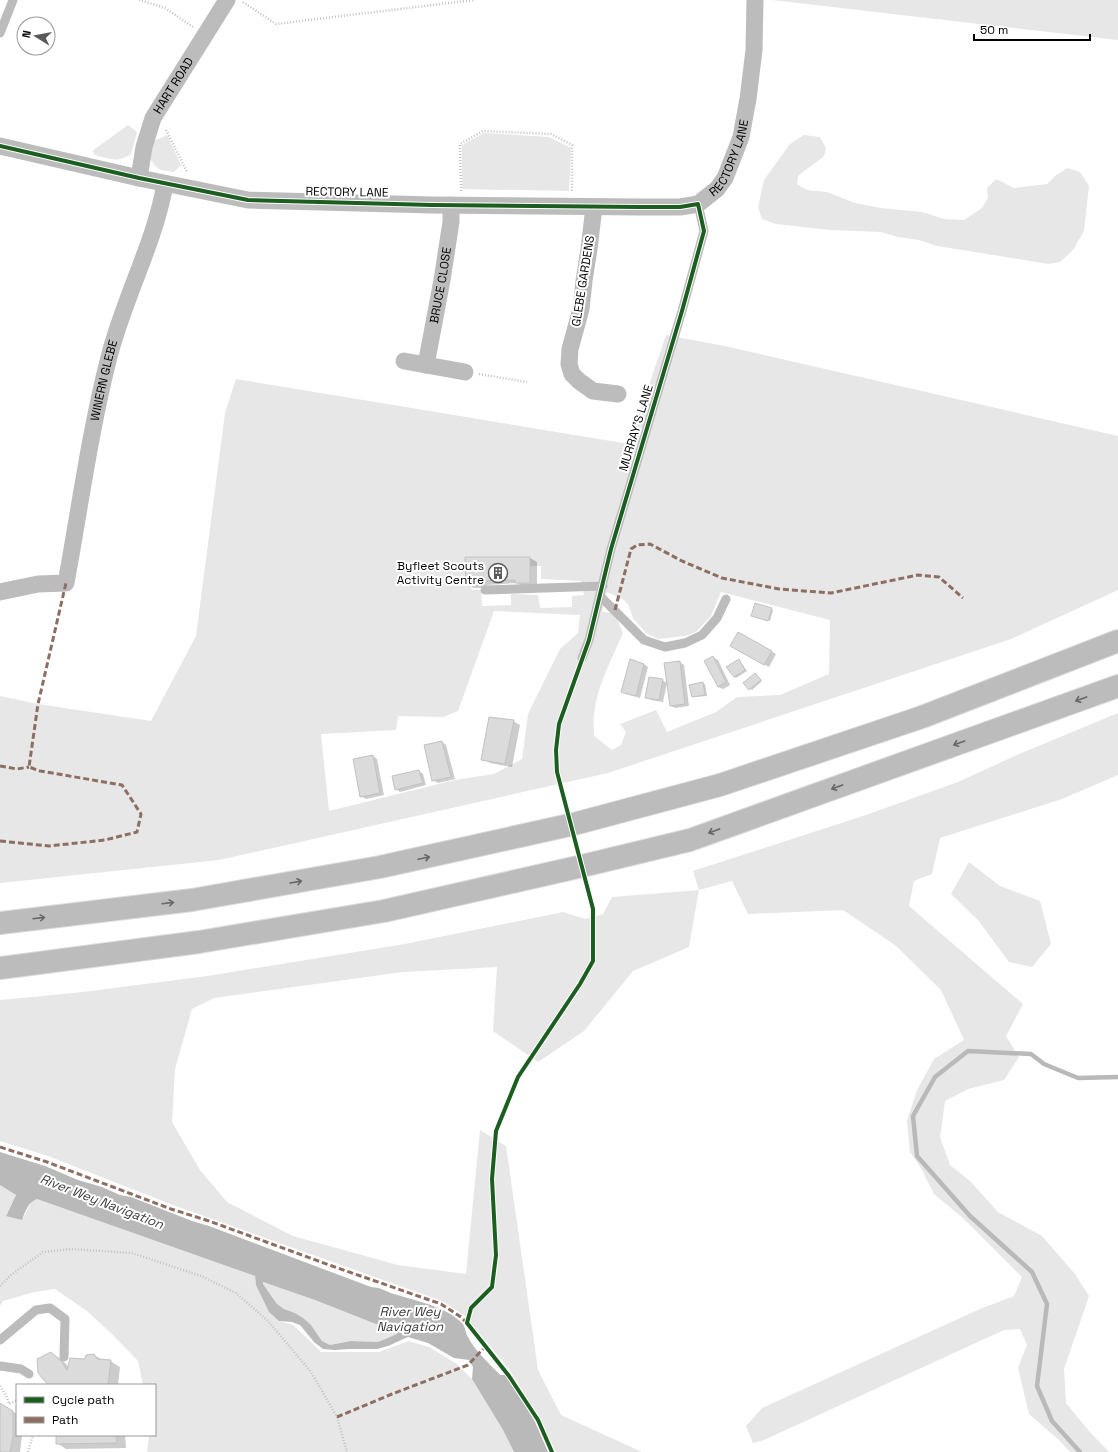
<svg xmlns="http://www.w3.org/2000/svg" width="1118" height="1452" font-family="'Space Grotesk',sans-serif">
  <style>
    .green { fill: #e7e7e7; fill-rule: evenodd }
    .water { fill: #b9b9b9; fill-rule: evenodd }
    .shadow { fill: #0003 }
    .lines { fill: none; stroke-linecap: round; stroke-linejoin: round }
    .stream { stroke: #b9b9b9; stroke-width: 4.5 }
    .building { fill: #dbdbdb; stroke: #c2c2c2 }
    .highway-casing { stroke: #dbdbdb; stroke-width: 24 }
    .path { stroke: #c2c2c2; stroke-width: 2.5; stroke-dasharray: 1 2; stroke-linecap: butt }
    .lane { stroke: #bcbcbc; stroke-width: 9 }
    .street { stroke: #bcbcbc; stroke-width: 17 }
    .highway { stroke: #bcbcbc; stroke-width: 22 }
    .quiet { stroke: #8d6e63; stroke-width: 3; stroke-dasharray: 6 3; stroke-linecap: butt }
    .cycleway-casing { stroke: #fff; stroke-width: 6 }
    .cycleway { stroke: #1b5e20; stroke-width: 4 }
    .oneway { stroke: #676767 }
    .labels { text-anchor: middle; stroke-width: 4; stroke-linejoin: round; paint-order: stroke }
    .street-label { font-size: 12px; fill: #000; stroke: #fff }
    .poi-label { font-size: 12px; fill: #000; stroke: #fff; text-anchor: end }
    .water-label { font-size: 13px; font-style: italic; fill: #3c3c3c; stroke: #fff }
  </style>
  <rect width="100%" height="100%" fill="#fff"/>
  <path class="green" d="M 772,0 L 1118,0 L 1118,40 L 1109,39 Z
    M 128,125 L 137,132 L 131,154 C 118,163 109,159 95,155 L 92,151 Z
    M 484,133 L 549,137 L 571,148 L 569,191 L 462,189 L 462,145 Z
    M 167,135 L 181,165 L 174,172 C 161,170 157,171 150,158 L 154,141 Z
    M 804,135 L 820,137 L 826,148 L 824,156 L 798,176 L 797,184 L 807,190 L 827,192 L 855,203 L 881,208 L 922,212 L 944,219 L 964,220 L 982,208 L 988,198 L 987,188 L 996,179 L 1014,188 L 1047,184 L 1056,175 L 1068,168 L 1080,172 L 1089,186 L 1084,231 L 1073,250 L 1060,262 L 1049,264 L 937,246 L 919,240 L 898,237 L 881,232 L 830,230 L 776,224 L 762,219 L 758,207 L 764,180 L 790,144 Z
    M 666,335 L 725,346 L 1118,436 L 1118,590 L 1011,639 L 608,773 L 219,860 L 0,883 L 0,696 L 38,704 L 151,721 L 196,636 L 225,413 L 236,379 L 629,444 ZM 530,566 L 541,566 L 541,579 L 581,581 L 584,595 L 572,596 L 572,607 L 540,608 L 538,595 L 511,594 L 511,605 L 482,606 L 481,590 L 472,590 L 470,585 L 480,585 L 480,581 L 514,580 L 515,583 L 530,583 ZM 607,592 L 624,600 L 629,606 L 633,618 L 646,633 L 658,639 L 685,636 L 696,632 L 711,616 L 721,592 L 830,620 L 829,674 L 780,695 L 737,697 L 716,712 L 667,732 L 656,710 L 620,724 L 626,732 L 621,745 L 612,750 L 594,736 C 594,729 593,721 594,714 C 597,685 612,659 623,633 L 617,619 L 613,613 L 602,612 ZM 494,611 L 580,615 L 578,633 L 560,649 L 528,714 L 522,759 L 494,774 L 455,780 L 329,811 L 321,734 L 396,730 L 398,716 L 443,717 L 458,711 Z
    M 1118,713 L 1118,775 L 1062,799 L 940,838 L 932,874 L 914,881 L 909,906 L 1023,1004 L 1006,1036 L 1019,1057 L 1004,1080 L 968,1089 L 945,1101 L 940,1137 L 950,1165 L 970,1181 L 998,1212 L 1042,1236 L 1075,1274 L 1089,1296 L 1064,1369 L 1066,1403 L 1089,1431 L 1109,1452 L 1070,1452 L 1060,1441 L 1029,1414 L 1018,1368 L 1027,1345 L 1020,1329 L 1004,1330 L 764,1440 L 753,1443 L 746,1426 L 762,1408 L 980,1309 L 1014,1296 L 1022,1277 L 964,1219 L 934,1194 L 921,1168 L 910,1152 L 907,1121 L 917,1090 L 934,1059 L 964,1040 L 941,990 L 895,945 L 843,910 L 748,914 L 732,881 L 699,890 L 689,947 L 633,971 L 584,1031 L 538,1062 L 493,1031 L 497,967 L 403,972 L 214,998 L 192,1009 L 175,1069 L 172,1122 L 200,1170 L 227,1202 L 293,1236 L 398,1265 L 466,1274 L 480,1130 L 506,1146 L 538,1370 L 561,1415 L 642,1452 L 556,1452 L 539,1417 L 509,1369 L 464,1315 L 442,1301 L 173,1205 L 48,1156 L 0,1141 L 0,1000 L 83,992 L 207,976 L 405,944 L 563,912 L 585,919 L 603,914 L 612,897 L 699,890 L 693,871 L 866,815 L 958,782 L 1019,754 Z
    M 969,862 L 1000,886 L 1040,901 L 1051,944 L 1032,967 L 1009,962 L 978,920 L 951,894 Z
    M 0,1185 L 16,1195 L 6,1215 L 22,1220 L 32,1201 L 37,1199 L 255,1276 L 256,1285 L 279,1321 L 293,1325 L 304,1335 L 321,1352 L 379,1352 L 409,1341 L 429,1347 L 457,1364 L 472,1379 L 503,1430 L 514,1452 L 147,1452 L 149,1435 L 155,1435 L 155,1385 L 143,1385 L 138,1361 L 113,1335 L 87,1311 L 55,1289 L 34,1292 L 3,1301 L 0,1306 Z
    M 263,1282 L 315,1300 L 396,1332 L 397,1334 L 378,1342 L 351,1341 L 330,1345 L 322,1341 L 311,1325 L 295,1313 L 284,1309 L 277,1304 L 263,1284 Z"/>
  <path class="water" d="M 0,1152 L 45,1166 L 78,1180 L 102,1187 L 120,1195 L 131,1197 L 192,1221 L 209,1226 L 371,1287 C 383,1288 384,1291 394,1294 C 416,1301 445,1306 462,1323 C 466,1328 465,1332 468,1337 C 475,1351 489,1363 500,1375 L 505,1375 L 509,1378 L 535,1422 L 548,1452 L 514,1452 L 503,1430 L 472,1379 L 473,1367 L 469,1360 L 454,1358 L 428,1343 L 408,1337 L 388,1346 L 377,1349 L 348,1349 L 335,1350 L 323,1349 L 314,1342 L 300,1325 L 292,1322 L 279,1321 L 269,1312 L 256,1285 L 255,1276 L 37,1199 C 28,1202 25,1212 22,1220 L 6,1216 L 16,1195 L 0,1185 ZM 263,1282 L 315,1300 L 396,1332 L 397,1334 L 378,1342 L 351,1341 L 330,1345 L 322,1341 L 311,1325 L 303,1318 L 295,1313 L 284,1309 L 277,1304 L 263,1284 Z"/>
  <path class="shadow" d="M 530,558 L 537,562 L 537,587 L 523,587 L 517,583 L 487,585 L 487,588 L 474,588 L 467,584 Z
    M 771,609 L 773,610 L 770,621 L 752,616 Z
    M 739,633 L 776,654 L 769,667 L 731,646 Z
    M 713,657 L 718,660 L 730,685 L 723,689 L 718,687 Z
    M 739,660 L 747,671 L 736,678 L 734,677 Z
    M 680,662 L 684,665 L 689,706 L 675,708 L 671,706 Z
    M 644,664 L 648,667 L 640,698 L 626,694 L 622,692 Z
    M 756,674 L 762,681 L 752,690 L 745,683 Z
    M 662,680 L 667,683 L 663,702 L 651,700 L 646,697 Z
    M 703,683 L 705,684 L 707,696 L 695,697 L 693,696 Z
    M 513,721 L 520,725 L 512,767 L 490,763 L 483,759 Z
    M 442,742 L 446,745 L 455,779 L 438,783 L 433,780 Z
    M 373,756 L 377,759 L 384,795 L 366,799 L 361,796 Z
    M 419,771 L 423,774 L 426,785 L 400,792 L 396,789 Z
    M 51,1353 L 61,1359 L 69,1367 L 94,1355 L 103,1360 L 110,1361 L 120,1367 L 118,1385 L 50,1385 Z
    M 0,1404 L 17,1414 L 17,1435 L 22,1435 L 20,1452 L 0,1452 Z
    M 57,1435 L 125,1435 L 126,1448 L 66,1449 L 57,1443 Z"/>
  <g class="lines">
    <path class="stream" d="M 1080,1452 L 1052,1421 L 1037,1386 L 1047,1304 L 1032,1272 L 970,1216 L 917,1156 L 913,1116 L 935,1077 L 968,1051 L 1031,1054 L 1044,1064 L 1078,1078 L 1118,1077"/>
  </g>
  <path class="building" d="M 465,557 L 530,557 L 530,583 L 515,583 L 515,580 L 480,581 L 480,585 L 466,585 Z
    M 755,603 L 772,608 L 768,621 L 751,616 Z
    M 738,632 L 772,651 L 764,665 L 730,646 Z
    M 713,656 L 726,682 L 718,687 L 704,661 Z
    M 630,659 L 644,664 L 636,696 L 621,692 Z
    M 739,659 L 745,670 L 734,677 L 726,667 Z
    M 680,661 L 685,704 L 670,706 L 664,663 Z
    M 755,673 L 761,680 L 749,690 L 743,683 Z
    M 649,677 L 663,679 L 659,700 L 645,698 Z
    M 703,682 L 705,695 L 692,697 L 689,685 Z
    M 489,717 L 514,720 L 505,764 L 481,760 Z
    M 442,741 L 451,777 L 432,781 L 424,745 Z
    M 373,755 L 380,793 L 360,797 L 353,759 Z
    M 419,770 L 423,783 L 395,790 L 392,776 Z
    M 51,1352 L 62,1362 L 67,1370 L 70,1358 L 85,1359 L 86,1355 L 94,1354 L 97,1359 L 111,1360 L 108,1385 L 48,1385 L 38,1373 L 37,1359 Z
    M 0,1403 L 13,1411 L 13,1436 L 10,1452 L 0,1452 Z
    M 56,1435 L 116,1435 L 117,1443 L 56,1444 Z"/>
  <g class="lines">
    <defs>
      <path id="highway" d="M 0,923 L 192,900 L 380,867 L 574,824 L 720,785 L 922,717 L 1118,641
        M 0,968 L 199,942 L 384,911 L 578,867 L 690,840 L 1118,686"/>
    </defs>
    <use href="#highway" class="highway-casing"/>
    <path class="path" d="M 139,0 L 165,8 L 193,27
      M 243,2 L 276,24 L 474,0
      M 166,130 L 187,172
      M 461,191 L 460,144 L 483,131 L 551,134 L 572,145 L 572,191
      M 479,374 L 527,382
      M 0,1286 L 11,1275 L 43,1252 L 72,1249 L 132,1253 L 201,1276 L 236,1293 L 268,1321 L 311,1372 L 337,1417 L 347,1452
      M 0,1386 L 6,1395 L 9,1404 L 17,1400
      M 28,1452 L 33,1435"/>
    <path class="lane" d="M 0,33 L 13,0
      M 485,590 L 603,586
      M 600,596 L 644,640 L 665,647 L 685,643 L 702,635 L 717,618 L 726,599
      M 582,658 L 589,640 L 611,549 L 682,311 L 704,231 L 698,204
      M 0,1340 L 36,1310 L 50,1308 L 65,1319 L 64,1357
      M 0,1366 L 21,1369 L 29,1374"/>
    <g class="street">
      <path id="s1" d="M 0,146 L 139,178 L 248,200 L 432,205 L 639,207 L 680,207 L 698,204 L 717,189 L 725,178 L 741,137 L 748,99 L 754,50 L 755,0"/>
      <path id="s2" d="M 139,178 L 144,147 L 153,118 L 227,0"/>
      <path d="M 594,207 L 589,249 L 584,281 L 581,309 L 570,349 L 569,364 L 572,374 L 579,381 L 593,391 L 618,394"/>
      <path d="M 404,361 L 465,372"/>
      <path id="s3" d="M 426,365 L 442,280 L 451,222 L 451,205"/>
      <path id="s4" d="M 0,592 L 38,584 L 66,583 C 80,507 90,431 109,357 C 124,298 155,242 165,184"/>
    </g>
    <use href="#highway" class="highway"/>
    <path class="quiet" d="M 615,610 L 631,549 L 637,545 L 650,544 L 682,561 L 722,578 L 779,589 L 831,593 L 918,575 L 939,577 L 963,598
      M 0,766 L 17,769 L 29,767
      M 0,841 L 49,846 L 105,840 L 137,832 L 141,814 L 122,785 L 40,771 L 29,767 L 38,704 L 66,583
      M 0,1147 L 47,1162 L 171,1209 L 209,1221 L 332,1266 L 441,1304 L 461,1317 L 468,1324
      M 337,1417 L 392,1394 L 468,1365 L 483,1349"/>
    <defs>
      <path id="cycleway" d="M 0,146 L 139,178 L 248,200 L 432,205 L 639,207 L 680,207 L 698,204 L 704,231 L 682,311 L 611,549 L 589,640 L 559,724 L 556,750 L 557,772 L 593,909 L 593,961 L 580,984 L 518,1077 L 496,1131 L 492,1179 L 496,1255 L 492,1287 L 471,1308 L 467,1323 L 509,1376 L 538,1420 L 552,1452"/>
    </defs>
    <use href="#cycleway" class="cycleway-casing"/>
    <use href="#cycleway" class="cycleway"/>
  </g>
  <defs><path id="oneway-shaft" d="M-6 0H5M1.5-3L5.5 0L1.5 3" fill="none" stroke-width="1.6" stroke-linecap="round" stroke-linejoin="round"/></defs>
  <g class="oneway">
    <use href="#oneway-shaft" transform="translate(1081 699) rotate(160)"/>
    <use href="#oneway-shaft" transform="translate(959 743) rotate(160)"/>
    <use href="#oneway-shaft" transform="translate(837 787) rotate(160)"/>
    <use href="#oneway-shaft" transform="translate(714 831) rotate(160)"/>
    <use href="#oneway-shaft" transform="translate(424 858) rotate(-12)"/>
    <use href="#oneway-shaft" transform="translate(296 882) rotate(-10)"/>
    <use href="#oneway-shaft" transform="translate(168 903) rotate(-7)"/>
    <use href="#oneway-shaft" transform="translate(39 918) rotate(-7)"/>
  </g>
  <defs>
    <symbol id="building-ring" viewBox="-11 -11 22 22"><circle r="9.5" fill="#fff" stroke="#595959" stroke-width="1.5"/><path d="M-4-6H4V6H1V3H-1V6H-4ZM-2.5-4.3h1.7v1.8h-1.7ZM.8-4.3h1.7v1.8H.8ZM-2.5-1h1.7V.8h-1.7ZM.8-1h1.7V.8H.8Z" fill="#595959"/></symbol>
  </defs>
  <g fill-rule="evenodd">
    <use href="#building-ring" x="487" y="562" width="22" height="22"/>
  </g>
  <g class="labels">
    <g class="street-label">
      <text dy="4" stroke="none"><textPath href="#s2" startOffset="100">HART ROAD</textPath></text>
      <text dy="4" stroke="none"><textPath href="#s1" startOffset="762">RECTORY LANE</textPath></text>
      <text transform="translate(347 192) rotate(1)" y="4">RECTORY LANE</text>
      <text transform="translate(583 281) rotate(-81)" y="4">GLEBE GARDENS</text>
      <text dy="4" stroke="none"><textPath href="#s3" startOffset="81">BRUCE CLOSE</textPath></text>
      <text dy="4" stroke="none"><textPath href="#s4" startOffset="273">WINERN GLEBE</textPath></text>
      <text transform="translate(636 428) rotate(-73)" y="4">MURRAY'S LANE</text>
    </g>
    <g class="poi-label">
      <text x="484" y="570">Byfleet Scouts<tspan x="484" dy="14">Activity Centre</tspan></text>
    </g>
    <g class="water-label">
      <text transform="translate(102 1201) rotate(21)" y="5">River Wey Navigation</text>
      <text x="410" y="1316">River Wey<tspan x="410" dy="15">Navigation</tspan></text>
    </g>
  </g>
  <rect x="16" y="1384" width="140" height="52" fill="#ffffff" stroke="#999999"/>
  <rect x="24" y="1397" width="20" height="6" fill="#1b5e20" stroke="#999999"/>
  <text x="52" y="1404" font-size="12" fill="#000000">Cycle path</text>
  <rect x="24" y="1417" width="20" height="6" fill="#8d6e63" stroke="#999999"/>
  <text x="52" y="1424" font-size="12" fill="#000000">Path</text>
  <g transform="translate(36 36) rotate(281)"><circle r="19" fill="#ffffff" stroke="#999999"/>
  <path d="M0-3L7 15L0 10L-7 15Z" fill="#595959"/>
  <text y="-6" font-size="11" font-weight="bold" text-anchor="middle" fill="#000000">N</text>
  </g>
  <path d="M974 34v6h116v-6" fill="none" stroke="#000000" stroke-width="2"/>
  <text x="980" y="34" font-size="12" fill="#000000" stroke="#ffffff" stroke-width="3" paint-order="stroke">50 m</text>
</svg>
